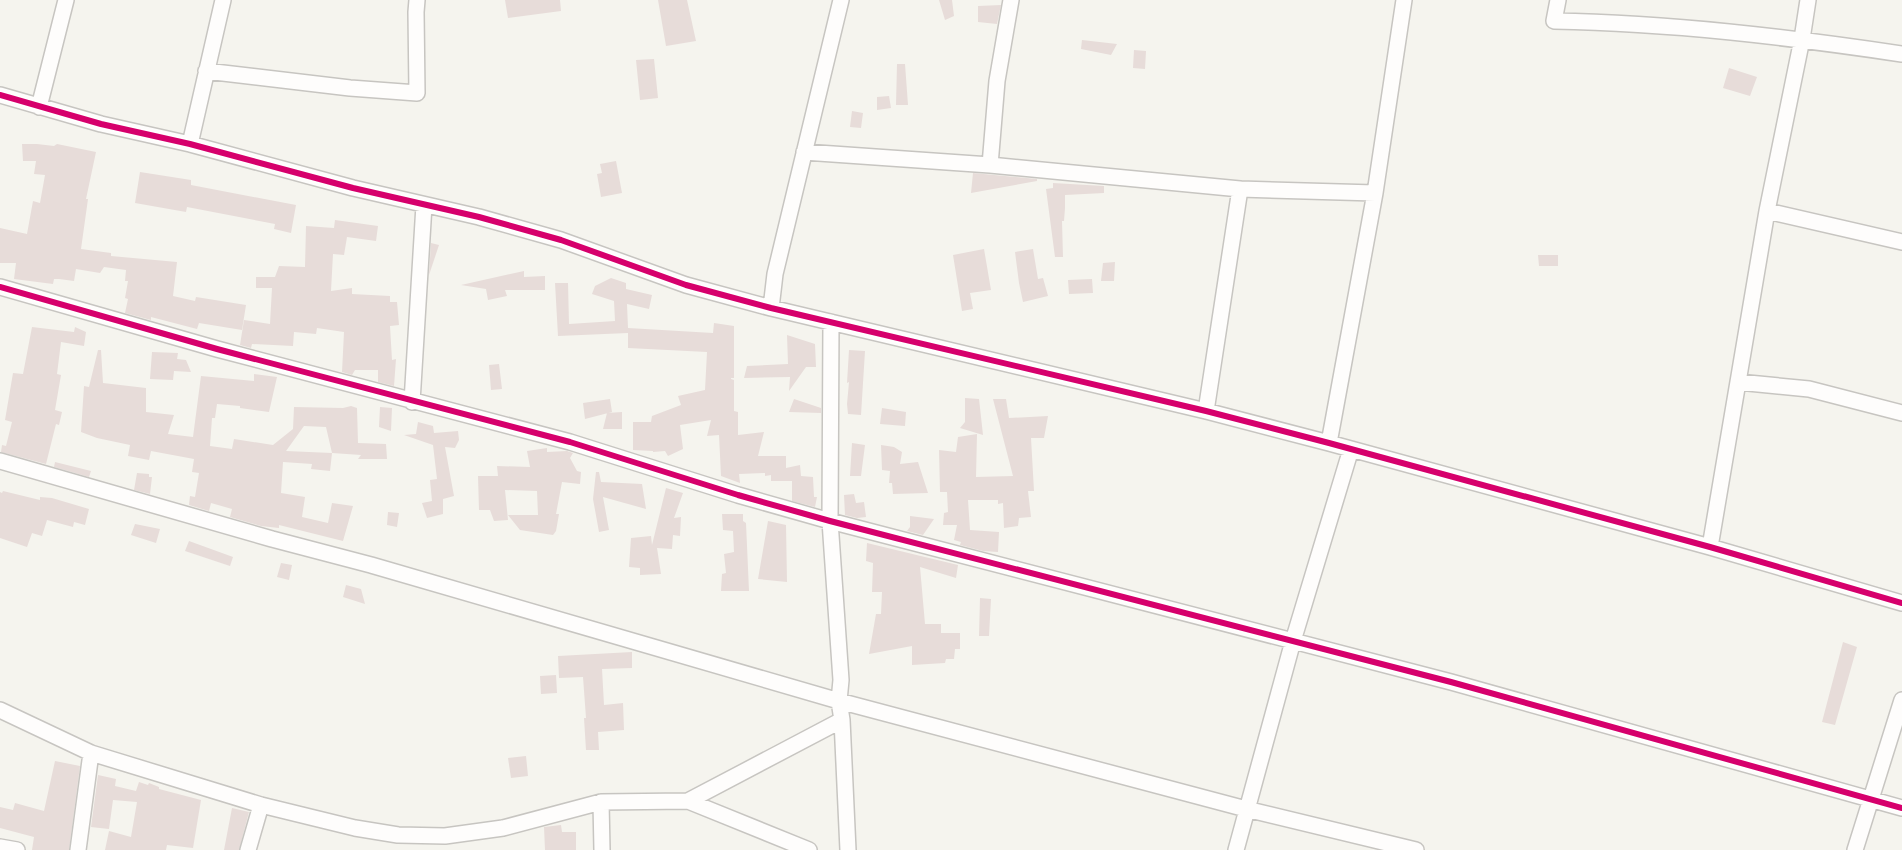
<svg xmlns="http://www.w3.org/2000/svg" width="1902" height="850" font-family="'PT Sans Narrow',sans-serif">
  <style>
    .building { fill: #e7dcd9 }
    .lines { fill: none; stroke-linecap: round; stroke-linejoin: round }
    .minor-casing { stroke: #c7c5c1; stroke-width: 18 }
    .minor { stroke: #fefdfc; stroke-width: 15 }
    .cycleway-casing { stroke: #fff; stroke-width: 9 }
    .cycleway { stroke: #d6006c; stroke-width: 6 }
  </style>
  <rect width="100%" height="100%" fill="#f5f4ee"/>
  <path class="building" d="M 505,0 L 560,0 L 561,11 L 508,18 Z
    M 658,0 L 687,0 L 696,41 L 666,46 Z
    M 939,0 L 952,0 L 954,16 L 945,20 Z
    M 1001,5 L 997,24 L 978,22 L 978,6 Z
    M 1082,40 L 1117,44 L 1111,55 L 1081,49 Z
    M 1134,50 L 1146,51 L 1145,69 L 1133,68 Z
    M 654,59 L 658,98 L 640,100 L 636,60 Z
    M 897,64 L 905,64 L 908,105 L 896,105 Z
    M 1729,68 L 1757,77 L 1750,96 L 1723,88 Z
    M 889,96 L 891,108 L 877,110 L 877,97 Z
    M 852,111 L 863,113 L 861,128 L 850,127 Z
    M 22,144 L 37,144 L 54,146 L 57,144 L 96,152 L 86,199 L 88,199 L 81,249 L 111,253 L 111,256 L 177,262 L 173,296 L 195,301 L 196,297 L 246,305 L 242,330 L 199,323 L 197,329 L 151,317 L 151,320 L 125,313 L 128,299 L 125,298 L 128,281 L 125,281 L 126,270 L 104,267 L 100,273 L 76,269 L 74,281 L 59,279 L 54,279 L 53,284 L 14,279 L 16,263 L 0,263 L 0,228 L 27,234 L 33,201 L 40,203 L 45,175 L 34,174 L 36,161 L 23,161 Z
    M 616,161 L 622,193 L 601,197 L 597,174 L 602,173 L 600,164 Z
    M 140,172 L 191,180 L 191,185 L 296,205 L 291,233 L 274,229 L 275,224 L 187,207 L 186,212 L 135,203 Z
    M 973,173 L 1037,179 L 1037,181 L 971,193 Z
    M 1053,183 L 1104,186 L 1104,193 L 1065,195 L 1065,208 L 1064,221 L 1062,221 L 1063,257 L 1055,257 L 1046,189 L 1053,188 Z
    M 335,220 L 378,226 L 376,241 L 347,237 L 344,255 L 333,254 L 331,291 L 352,288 L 352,294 L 390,296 L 390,302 L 397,302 L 399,325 L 390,326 L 392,360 L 396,359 L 394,386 L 378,382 L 378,370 L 355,370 L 352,375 L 342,372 L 344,332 L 317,328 L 316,334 L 294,332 L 293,346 L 252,344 L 251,348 L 240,345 L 244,320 L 270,324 L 272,288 L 256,288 L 256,277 L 275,277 L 279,266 L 305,267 L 306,226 L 334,228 Z
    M 431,243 L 439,245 L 429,275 Z
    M 984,249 L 991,290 L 970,293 L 973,309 L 962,311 L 953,255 Z
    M 1033,249 L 1038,279 L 1043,278 L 1048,296 L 1023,302 L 1019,283 L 1015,252 Z
    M 1538,255 L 1558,255 L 1558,266 L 1539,266 Z
    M 1115,262 L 1114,281 L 1101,281 L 1103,263 Z
    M 524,271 L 524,277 L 545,276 L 545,290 L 505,290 L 507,296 L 488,300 L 486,289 L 461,285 Z
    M 611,278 L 626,283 L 626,289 L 652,295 L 649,309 L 627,304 L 628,328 L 713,333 L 714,323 L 734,326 L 734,378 L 731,378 L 731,379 L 734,380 L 734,411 L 738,412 L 738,435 L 764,432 L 758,456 L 786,456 L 786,468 L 800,465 L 801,476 L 813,477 L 814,497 L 817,497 L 815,507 L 792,501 L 792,481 L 771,481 L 771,475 L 765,476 L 765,473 L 739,474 L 740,483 L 721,476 L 719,435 L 707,436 L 711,420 L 680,425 L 683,449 L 668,456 L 665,451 L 653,452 L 653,451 L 633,450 L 633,422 L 651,422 L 652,416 L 681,405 L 678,396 L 705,390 L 707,352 L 628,348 L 628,333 L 558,336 L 555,283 L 568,283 L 569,324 L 615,321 L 614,301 L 592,294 L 595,286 Z
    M 1092,279 L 1093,293 L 1069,294 L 1068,280 Z
    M 32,327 L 74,332 L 75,327 L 86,332 L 84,346 L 61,342 L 57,374 L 61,375 L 55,410 L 62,412 L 59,425 L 56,424 L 46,464 L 1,452 L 2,445 L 6,446 L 12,422 L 5,420 L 13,373 L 23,374 Z
    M 787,335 L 815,344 L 816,367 L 806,367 L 789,391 L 790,377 L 744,378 L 747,366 L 788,364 Z
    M 98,350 L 101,350 L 103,383 L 146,388 L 146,412 L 174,415 L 168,434 L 193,437 L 201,376 L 254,381 L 254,374 L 277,377 L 269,412 L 240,408 L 240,406 L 217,404 L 215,418 L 212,418 L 210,446 L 232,449 L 234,439 L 273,445 L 293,429 L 294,407 L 343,408 L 351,406 L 357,408 L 358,443 L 386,444 L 387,459 L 358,459 L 361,455 L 332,453 L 326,427 L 304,426 L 286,451 L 332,453 L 330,471 L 311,469 L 312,464 L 283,462 L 281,493 L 305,497 L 302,517 L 328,523 L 332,503 L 353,506 L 343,541 L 279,525 L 279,528 L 261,526 L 230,517 L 232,509 L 211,503 L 209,511 L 189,505 L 190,496 L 195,497 L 199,473 L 192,472 L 194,459 L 151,451 L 149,460 L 128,456 L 130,445 L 97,438 L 81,432 L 84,386 L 89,387 Z
    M 849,350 L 865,351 L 861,415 L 848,414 L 847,404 L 849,382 L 847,383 Z
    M 152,352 L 178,353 L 177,359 L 186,360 L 191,372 L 174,371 L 173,380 L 150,379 Z
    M 499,364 L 502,389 L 491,390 L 489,365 Z
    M 965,398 L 979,399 L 983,435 L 960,428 L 965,422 Z
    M 610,399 L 612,412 L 585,419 L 583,403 Z
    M 794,399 L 821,408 L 821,413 L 789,412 Z
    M 993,399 L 1006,399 L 1009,418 L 1048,416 L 1044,438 L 1031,438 L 1034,491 L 1028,491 L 1031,517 L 1019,518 L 1018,526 L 1004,528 L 1003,503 L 998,504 L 998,500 L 968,500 L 970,530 L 999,532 L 998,552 L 983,551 L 960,545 L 961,542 L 954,540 L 957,525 L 943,525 L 944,513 L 948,512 L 947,492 L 940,492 L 939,450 L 956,452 L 958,437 L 977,434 L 976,477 L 1013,476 Z
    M 380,407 L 392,408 L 391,431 L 379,427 Z
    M 882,408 L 906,412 L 905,426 L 880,424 Z
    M 622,412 L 622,429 L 603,429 L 607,413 Z
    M 418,422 L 433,426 L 434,433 L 458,431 L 459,440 L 455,448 L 445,447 L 454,496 L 443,499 L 443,514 L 427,518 L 422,503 L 432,501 L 430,480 L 437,479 L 433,445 L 404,435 L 416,434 Z
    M 852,443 L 865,445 L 861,476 L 850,476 Z
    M 881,445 L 894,447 L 902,452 L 900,464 L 918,462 L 928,493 L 893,494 L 892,483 L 889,483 L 890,471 L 882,470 Z
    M 547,448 L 547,452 L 567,451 L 573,453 L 570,458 L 577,471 L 581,472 L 580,484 L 562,482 L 556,514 L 559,514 L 556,531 L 553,535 L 520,530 L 508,515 L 538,515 L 537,491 L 505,490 L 508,520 L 494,521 L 490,510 L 479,510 L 478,476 L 498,476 L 497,466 L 530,467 L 527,451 Z
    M 55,462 L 91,471 L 89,477 L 54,467 Z
    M 596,472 L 599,472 L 601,482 L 642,484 L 646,509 L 603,497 L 609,530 L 599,532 L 593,499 Z
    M 137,473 L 149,474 L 149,477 L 152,477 L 150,494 L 134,490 Z
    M 666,488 L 683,493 L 674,518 L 681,517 L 680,536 L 673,535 L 672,549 L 657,548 L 661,574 L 640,575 L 640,568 L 629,567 L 631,538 L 651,536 L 652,545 Z
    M 3,491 L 40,500 L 40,497 L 52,498 L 89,509 L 85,525 L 74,522 L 73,527 L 47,520 L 42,536 L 32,533 L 27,547 L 0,538 L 0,492 L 2,493 Z
    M 854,494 L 856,503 L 864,502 L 866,517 L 857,518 L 845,515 L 844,495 Z
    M 388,512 L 399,513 L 397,527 L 387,525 Z
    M 722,514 L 743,514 L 743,521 L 746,523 L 749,591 L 721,591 L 722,574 L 726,573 L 724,554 L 734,552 L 733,531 L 723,530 Z
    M 910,516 L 934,519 L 923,535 L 907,531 L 910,527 Z
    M 768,521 L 786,525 L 787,582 L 758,579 Z
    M 135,524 L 160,529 L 156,543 L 131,535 Z
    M 189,541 L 233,557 L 230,566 L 185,551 Z
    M 867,543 L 958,565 L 956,578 L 920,567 L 925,624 L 941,624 L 941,633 L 960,633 L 960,649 L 955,649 L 954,659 L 946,659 L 945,663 L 912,665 L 912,646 L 869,654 L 876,614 L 881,614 L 882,592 L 872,592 L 873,563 L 866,561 Z
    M 281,563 L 292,565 L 289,580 L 277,577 Z
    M 346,585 L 361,589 L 365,604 L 343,597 Z
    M 980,598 L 991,599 L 989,636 L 979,636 Z
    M 1843,642 L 1857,647 L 1835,725 L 1822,722 Z
    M 632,652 L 632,668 L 602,669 L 604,705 L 623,703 L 624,730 L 598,732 L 599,750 L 586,750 L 584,718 L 586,718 L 583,677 L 559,678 L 558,656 Z
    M 556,675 L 557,693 L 541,694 L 540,676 Z
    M 526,756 L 528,776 L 511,778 L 508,758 Z
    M 55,761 L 80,766 L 69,850 L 32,850 L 34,837 L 0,828 L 0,807 L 13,810 L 15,803 L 44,811 Z
    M 98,775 L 116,779 L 115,786 L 136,791 L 139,782 L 148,785 L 149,783 L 159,787 L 159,789 L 201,800 L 193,848 L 167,845 L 166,850 L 105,850 L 109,831 L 131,837 L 137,802 L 113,800 L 109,829 L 91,827 Z
    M 232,808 L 249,812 L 239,850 L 224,850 Z
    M 561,825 L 562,832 L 576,832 L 576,850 L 545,850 L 544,827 Z"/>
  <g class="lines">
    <defs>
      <path id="minor" d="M 1558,0 L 1554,21 C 1671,23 1787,37 1902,54
        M 206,71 L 350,88 L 417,93 L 416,12 L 417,0
        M 0,95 L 101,124 L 190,144 L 353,188 L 479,217 L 561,240 L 686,285 L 771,308 L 1206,411 L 1329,443 L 1710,547 L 1902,603
        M 39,107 L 66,0
        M 190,144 L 223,0
        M 804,152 L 990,165 L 1240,189 L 1375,193
        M 990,165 L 997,81 L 1011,0
        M 1767,211 L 1902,242
        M 0,287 L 217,349 L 570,442 L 738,495 L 830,521 L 1451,682 L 1902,808
        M 771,308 L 775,274 L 841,0
        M 831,322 L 830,521 L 841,680 L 839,701 L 842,720 L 848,850
        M 1738,382 L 1809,389 L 1902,413
        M 412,402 L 424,205
        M 1206,411 L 1240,189
        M 1329,443 L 1375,193 L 1404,0
        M 0,461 L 272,539 L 371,565 L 839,701 L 1246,809 L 1416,850
        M 1710,547 L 1767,211 L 1802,39 L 1808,0
        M 0,710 L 91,753 L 261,805 L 355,828 L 398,835 L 445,836 L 503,828 L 601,802 L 688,801 L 809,850
        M 688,801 L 842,720
        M 601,802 L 602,850
        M 0,847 L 17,850
        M 78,850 L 91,753
        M 248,850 L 261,805
        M 1236,850 L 1293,641 L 1351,449
        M 1855,850 L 1902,700"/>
    </defs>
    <use href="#minor" class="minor-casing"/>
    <use href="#minor" class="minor"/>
    <defs>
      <path id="cycleway" d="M 0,95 L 101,124 L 190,144 L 353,188 L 479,217 L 561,240 L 686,285 L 771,308 L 1206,411 L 1329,443 L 1710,547 L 1902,603
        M 0,287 L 217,349 L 570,442 L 738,495 L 830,521 L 1451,682 L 1902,808"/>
    </defs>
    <use href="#cycleway" class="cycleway-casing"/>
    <use href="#cycleway" class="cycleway"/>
  </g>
</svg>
